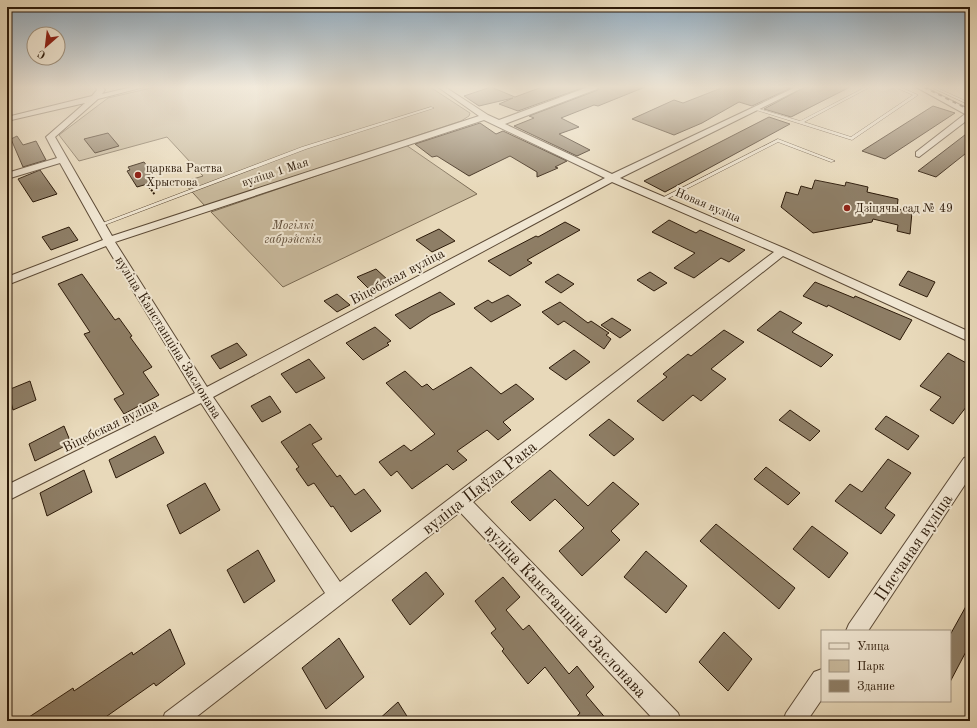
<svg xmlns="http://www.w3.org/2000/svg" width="977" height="728" font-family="'Old Standard TT',serif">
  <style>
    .green { fill: #c8b99c; stroke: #7a6a53 }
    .building { fill: #8e7e66; stroke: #2d1b0a }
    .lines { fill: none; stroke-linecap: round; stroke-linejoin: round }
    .service-casing { stroke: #5c4a36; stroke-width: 1 }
    .minor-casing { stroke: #5c4a36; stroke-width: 2 }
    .path { stroke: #2d1b0a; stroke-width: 2; stroke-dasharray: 2 1.5; stroke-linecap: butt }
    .service { fill: #f0e6d2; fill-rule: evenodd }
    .minor { fill: #f0e6d2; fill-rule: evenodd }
    .rail { stroke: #2d1b0a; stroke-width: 2; stroke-dasharray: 4 4; stroke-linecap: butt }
    .poi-dot { fill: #8f2418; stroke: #f0e6d2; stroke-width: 1.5 }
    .labels { text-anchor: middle; stroke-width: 4; stroke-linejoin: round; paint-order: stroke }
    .far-poi-label { font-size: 12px; fill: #2d1b0a; stroke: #f0e6d2; text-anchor: start }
    .far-street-label { font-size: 12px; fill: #2d1b0a; stroke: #f0e6d2 }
    .far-park-label { font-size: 12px; font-style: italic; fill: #5c4a36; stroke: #f0e6d2 }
    .street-label { font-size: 14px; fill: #2d1b0a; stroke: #f0e6d2 }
    .near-street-label { font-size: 17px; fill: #2d1b0a; stroke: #f0e6d2 }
  </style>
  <rect width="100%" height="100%" fill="#e8d9ba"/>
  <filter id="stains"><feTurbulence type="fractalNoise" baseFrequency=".005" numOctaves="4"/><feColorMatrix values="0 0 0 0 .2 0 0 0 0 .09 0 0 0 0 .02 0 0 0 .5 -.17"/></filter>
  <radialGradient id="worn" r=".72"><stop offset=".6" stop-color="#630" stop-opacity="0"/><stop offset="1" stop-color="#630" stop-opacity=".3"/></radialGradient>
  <path class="green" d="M 155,87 L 430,87 L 470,113 L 469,116 L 461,121 L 205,206 L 183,182 L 203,176 L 167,137 L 79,161 L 59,135 L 108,98 Z
    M 406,145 L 477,194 L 283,287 L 211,212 Z"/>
  <path class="building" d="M 491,87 L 515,97 L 542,87 L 585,87 L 518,111 L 499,104 L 513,98 L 479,106 L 464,96 Z
    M 598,87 L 645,87 L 598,106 L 594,105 L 561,118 L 579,127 L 559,134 L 590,150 L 577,156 L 514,126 L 534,118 L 529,116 L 598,90 Z
    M 724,87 L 793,87 L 752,106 L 739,102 L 702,123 L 674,135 L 632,119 L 674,100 L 683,103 Z
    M 805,87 L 850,87 L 791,117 L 764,109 Z
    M 933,106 L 955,113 L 885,159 L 862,151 Z
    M 769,117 L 790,124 L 665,192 L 644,181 Z
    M 480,123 L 496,134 L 503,131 L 567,161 L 555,167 L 558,168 L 537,177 L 537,172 L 510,156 L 469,176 L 437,156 L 432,157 L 415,144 Z
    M 970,131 L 970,150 L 936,177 L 918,171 Z
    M 108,133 L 119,146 L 95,153 L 84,139 Z
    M 17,136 L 23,145 L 36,141 L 46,160 L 23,167 L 11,139 Z
    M 144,162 L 158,181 L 137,187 L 127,171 L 130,170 L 128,167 Z
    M 40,170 L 57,194 L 33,202 L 18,179 Z
    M 815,180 L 845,186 L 846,182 L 868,187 L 867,192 L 898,199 L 897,209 L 912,212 L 910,234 L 897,231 L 898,225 L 873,219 L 872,222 L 813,233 L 781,207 L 786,192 L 798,195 L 801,186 L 812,189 Z
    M 669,220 L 696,233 L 700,230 L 745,250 L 729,262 L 721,258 L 694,278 L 674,268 L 695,253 L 652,232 Z
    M 565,222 L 580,230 L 527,260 L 532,263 L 510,276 L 488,261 L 536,236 L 538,237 Z
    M 69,227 L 78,240 L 51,250 L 42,237 Z
    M 439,229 L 455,241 L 432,252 L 416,240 Z
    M 376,269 L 389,281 L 370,290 L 357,277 Z
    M 908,271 L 935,282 L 927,297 L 899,285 Z
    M 650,272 L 667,283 L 654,291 L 637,280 Z
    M 82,274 L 115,320 L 119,318 L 132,336 L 130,337 L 152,367 L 143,372 L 159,395 L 124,414 L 114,399 L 124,394 L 84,334 L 90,332 L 58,284 Z
    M 558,274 L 574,284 L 561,293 L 545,282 Z
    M 815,282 L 854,298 L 855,296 L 912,320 L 900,340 L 828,305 L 827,307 L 803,296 Z
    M 440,292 L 455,304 L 431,315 L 410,329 L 395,315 Z
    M 337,294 L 350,305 L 337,312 L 324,301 Z
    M 508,295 L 521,305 L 491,322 L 474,308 L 488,300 L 492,303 Z
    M 560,302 L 588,323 L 591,321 L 609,333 L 606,335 L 611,339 L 604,349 L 564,321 L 558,325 L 542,312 Z
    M 780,311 L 802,323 L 792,332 L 833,355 L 821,367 L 757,330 Z
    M 612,318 L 631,330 L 620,338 L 601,325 Z
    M 375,327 L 391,341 L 387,343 L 389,345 L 363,360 L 346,343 Z
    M 724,330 L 744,342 L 711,369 L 726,379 L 701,401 L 693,395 L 663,421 L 637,401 L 667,377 L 663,374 L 688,354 L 691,356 Z
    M 237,343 L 247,355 L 220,369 L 211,356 Z
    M 574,350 L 590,362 L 566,380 L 549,368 Z
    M 948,353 L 970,365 L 970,402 L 953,424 L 930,410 L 941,397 L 920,386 Z
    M 309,359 L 325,378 L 296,393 L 281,374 Z
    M 471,367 L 501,394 L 516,384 L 534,399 L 503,422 L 511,430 L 498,440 L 487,430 L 457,451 L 467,460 L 453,470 L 447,464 L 412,489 L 397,471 L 391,476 L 379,462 L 404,445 L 411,451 L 435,434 L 386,383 L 405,371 L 422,387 L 427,384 L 433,390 Z
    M 30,381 L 36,400 L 13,410 L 8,390 Z
    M 270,396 L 281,412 L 262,422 L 251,406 Z
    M 790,410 L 820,431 L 810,441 L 779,420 Z
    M 886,416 L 919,436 L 908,450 L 875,429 Z
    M 609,419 L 634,439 L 614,456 L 589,435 Z
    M 310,424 L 322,439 L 312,444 L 337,477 L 340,475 L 355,495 L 364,489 L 381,511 L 351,532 L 333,506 L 331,507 L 314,483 L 308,486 L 296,469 L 299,467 L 281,442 Z
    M 64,426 L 71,443 L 35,461 L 29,444 Z
    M 155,436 L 164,453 L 116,478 L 109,460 Z
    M 888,459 L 911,473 L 885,508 L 895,515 L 881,534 L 835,501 L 850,484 L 862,492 Z
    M 766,467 L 800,493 L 788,505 L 754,479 Z
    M 84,470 L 92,492 L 47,516 L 40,493 Z
    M 550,470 L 588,506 L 613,482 L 639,504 L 611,531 L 620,540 L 582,576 L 559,551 L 584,528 L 555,499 L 530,521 L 511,502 Z
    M 205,483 L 220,510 L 180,534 L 167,505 Z
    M 716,524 L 795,588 L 779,609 L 700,541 Z
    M 812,526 L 848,553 L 829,578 L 793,549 Z
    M 258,550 L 275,581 L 244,603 L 227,570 Z
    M 646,551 L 687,586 L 666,613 L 624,577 Z
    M 426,572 L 444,594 L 410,625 L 392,600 Z
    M 503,577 L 520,597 L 506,610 L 523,630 L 529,625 L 569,674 L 577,666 L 594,687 L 586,695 L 608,721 L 573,721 L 580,713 L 545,667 L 528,684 L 502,651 L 504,649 L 491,633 L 496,629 L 475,601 Z
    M 970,599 L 970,644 L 950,682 L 950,635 Z
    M 170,629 L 185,664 L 156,686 L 154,683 L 100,721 L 23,721 L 73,688 L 74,691 L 132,652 L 133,655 Z
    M 724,632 L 752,659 L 728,691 L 699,662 Z
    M 339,638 L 364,677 L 326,709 L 302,668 Z
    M 398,702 L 410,721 L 377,721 Z"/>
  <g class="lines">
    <defs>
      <path id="service" d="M 866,87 L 870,87 L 804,122 L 851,137 L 913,95 L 897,88 L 896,87 L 900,87 L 918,95 L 852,140 L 753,109 L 756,108 L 800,121 Z
        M 931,87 L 935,87 L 970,103 L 970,105 Z
        M 431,107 L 434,108 L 306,149 L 102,226 L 98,226 L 97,225 L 302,147 Z
        M 778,139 L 835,161 L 831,162 L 778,142 L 663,201 L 658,200 Z"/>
      <path id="minor" d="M 95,87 L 102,87 L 105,90 L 102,94 L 132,87 L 144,87 L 98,99 L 55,137 L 112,236 L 479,116 L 438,87 L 445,87 L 488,115 L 499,120 L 588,87 L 597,87 L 597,89 L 505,124 L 612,174 L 796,87 L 804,87 L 620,178 L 786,249 L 970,332 L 970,342 L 783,256 L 473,502 L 678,713 L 681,721 L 655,721 L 460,512 L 191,721 L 162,721 L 165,713 L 325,593 L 201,403 L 7,501 L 7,485 L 195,393 L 106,246 L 7,285 L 7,277 L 103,240 L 60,163 L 7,179 L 7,173 L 57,158 L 46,137 L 85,103 L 7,121 L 7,117 L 92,96 L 97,90 ZM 484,120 L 605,178 L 207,387 L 115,242 ZM 612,182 L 774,252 L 340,582 L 213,397 Z
        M 916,87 L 924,87 L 970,110 L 970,118 L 919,157 L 916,156 L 916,152 L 965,114 Z
        M 970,456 L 970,477 L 868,631 L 846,631 L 849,624 L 964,458 Z
        M 822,669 L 822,699 L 807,721 L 783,721 L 786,713 L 814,672 Z"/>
    </defs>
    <use href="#service" class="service-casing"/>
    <use href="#minor" class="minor-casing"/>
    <path class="path" d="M 147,184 L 155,195"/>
    <use href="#service" class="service"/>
    <use href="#minor" class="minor"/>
    <path class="rail" d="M 924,87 L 970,110"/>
  </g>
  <linearGradient id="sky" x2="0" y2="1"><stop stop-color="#8ea9be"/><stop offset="0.46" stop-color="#f5eee0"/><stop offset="1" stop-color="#f5eee0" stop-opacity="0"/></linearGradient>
  <rect width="977" height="189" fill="url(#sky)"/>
  <g class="poi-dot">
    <circle cx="138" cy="175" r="4"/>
    <circle cx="847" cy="208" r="4"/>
  </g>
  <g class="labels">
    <g class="far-poi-label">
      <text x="146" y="172">царква Раства<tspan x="146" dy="14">Хрыстова</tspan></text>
      <text x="855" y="212">Дзіцячы сад № 49</text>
    </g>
    <g class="far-street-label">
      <text transform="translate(275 172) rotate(-18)" y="4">вуліца 1 Мая</text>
      <text transform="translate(708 205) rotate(23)" y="4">Новая вуліца</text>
    </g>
    <g class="far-park-label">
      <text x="293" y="229">Могілкі<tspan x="293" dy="14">габрэйскія</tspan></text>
    </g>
    <g class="street-label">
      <text transform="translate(397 276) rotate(-28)" y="5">Віцебская вуліца</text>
      <text transform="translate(169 337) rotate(58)" y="5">вуліца Канстанціна Заслонава</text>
      <text transform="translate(110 425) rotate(-26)" y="5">Віцебская вуліца</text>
    </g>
    <g class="near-street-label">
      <text transform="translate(479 487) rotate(-38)" y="6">вуліца Паўла Рака</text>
      <text transform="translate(913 547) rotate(-56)" y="6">Пясчаная вуліца</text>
      <text transform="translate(566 611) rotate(47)" y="6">вуліца Канстанціна Заслонава</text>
    </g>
  </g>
  <rect width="977" height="728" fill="none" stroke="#e8d9ba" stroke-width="24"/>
  <rect x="8" y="8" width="961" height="712" fill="none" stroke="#2d1b0a" stroke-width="2"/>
  <rect x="12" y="12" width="953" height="704" fill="none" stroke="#2d1b0a"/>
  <rect x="821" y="630" width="130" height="72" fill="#f0e6d2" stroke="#a29582"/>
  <rect x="829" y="643" width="20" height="6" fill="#f0e6d2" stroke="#a29582"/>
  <text x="857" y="650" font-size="12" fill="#2d1b0a">Улица</text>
  <rect x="829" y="660" width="20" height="12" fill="#c8b99c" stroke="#a29582"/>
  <text x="857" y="670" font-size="12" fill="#2d1b0a">Парк</text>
  <rect x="829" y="680" width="20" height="12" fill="#8e7e66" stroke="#a29582"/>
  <text x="857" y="690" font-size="12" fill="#2d1b0a">Здание</text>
  <g transform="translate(46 46) rotate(208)"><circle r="19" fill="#f0e6d2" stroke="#a29582"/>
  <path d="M0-3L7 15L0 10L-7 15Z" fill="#8f2418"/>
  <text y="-6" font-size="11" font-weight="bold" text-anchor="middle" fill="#2d1b0a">С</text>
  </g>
  <rect width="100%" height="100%" filter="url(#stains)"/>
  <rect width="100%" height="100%" fill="url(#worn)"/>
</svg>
